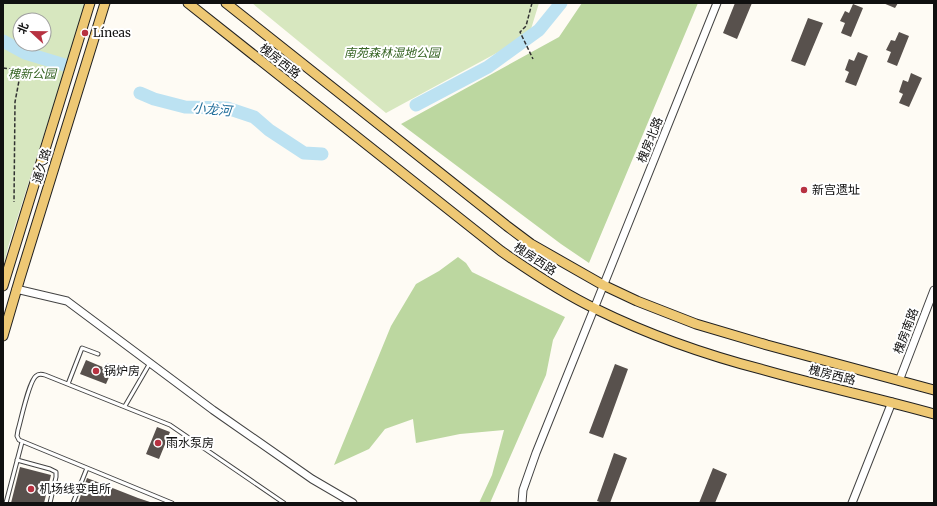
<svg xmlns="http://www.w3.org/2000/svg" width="937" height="506" font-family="Merriweather,'Noto Sans SC',serif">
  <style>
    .green { fill: #d7e7bf; fill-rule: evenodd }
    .forest { fill: #bcd7a0 }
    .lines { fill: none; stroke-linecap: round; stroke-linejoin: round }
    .river { stroke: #bce2f2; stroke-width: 13 }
    .building { fill: #58514d }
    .service-casing { stroke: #434343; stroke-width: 5 }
    .tertiary-casing { stroke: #434343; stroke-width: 9 }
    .primary-casing { stroke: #212121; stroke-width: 11 }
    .path { stroke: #323232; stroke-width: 1.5; stroke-dasharray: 4 2; stroke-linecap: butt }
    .service { stroke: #fff; stroke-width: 3 }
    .tertiary { stroke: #fff; stroke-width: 7 }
    .primary { stroke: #eec874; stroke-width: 9 }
    .poi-dot { fill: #b73241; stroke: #fff; stroke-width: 1.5 }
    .labels { text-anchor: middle; stroke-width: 4; stroke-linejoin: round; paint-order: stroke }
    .poi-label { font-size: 12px; fill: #101010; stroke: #fff; text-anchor: start }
    .park-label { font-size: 12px; font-style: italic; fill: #366424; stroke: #fff }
    .street-label { font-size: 12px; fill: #101010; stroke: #fff }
    .water-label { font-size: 13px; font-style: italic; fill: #216e9a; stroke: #fff }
  </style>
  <rect width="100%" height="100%" fill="#fefbf4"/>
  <path class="green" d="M 3,3 L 86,3 L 9,244 L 3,267 ZM 20,20 L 44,20 L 44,44 L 20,44 Z
    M 252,3 L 539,3 L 531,29 L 515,43 L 386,113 Z"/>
  <path class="forest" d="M 582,3 L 698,3 L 589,263 L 561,244 L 401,124 L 559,37 Z
    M 458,257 L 466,263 L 472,272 L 565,317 L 553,340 L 546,375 L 490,503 L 479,503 L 492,475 L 504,430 L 460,434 L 416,443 L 413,419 L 385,429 L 369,449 L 334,465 L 391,326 L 416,284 L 439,271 Z"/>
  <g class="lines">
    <path class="river" d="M 3,41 L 25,53 L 68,66
      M 140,93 L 154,99 L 185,107 L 227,108 L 254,117 L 269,130 L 304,153 L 322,154
      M 416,105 L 488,67 L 539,30 L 561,3"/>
  </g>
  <path class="building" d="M 735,3 L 752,3 L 737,39 L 723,33 Z
    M 883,3 L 898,3 L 895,8 Z
    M 853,4 L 863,8 L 851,37 L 841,33 L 845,23 L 840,21 L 845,11 L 849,13 Z
    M 808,18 L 823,23 L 805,66 L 791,61 Z
    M 899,32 L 909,36 L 897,66 L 887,62 L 891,52 L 886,50 L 891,40 L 895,41 Z
    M 858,52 L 868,56 L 856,86 L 845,82 L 849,72 L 845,70 L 849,59 L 854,61 Z
    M 911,73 L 922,78 L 909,107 L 899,103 L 903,94 L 899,92 L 903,80 L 908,82 Z
    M 86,360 L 105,368 L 107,363 L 114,366 L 106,384 L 80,374 Z
    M 615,364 L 628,369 L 603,438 L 589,433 Z
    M 157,427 L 170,432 L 159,459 L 146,454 Z
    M 614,453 L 627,458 L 610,503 L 603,503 L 597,501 Z
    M 20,467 L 51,475 L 44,503 L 11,503 Z
    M 713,468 L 727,474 L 715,503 L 699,503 Z
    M 87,478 L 138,498 L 153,503 L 78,503 Z"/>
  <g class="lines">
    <defs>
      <path id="service" d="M 68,384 L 82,348 L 98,354
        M 125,406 L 150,363
        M 17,460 L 50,469 L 56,472 L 56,477 L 50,503
        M 6,503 L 22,442
        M 73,503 L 87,468
        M 172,503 L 19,440 L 17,436 L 18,430 C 21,420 29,381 36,376 C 39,373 42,374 45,375 L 170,425 L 284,503"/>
      <path id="tertiary" d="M 16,289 L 67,301 L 213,410 L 312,479 L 353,503
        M 899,381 L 934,290
        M 522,503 L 523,490 L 536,453 L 717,3
        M 852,503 L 892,402"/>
      <path id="primary" d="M 188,3 L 501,251 C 531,272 562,293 596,309 C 649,335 706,355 764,370 C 820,386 877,398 934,414
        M 226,3 L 507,226 L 531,244 L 603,285 L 637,301 L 696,324 L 767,345 L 934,390
        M 3,286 L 90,3
        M 3,336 L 20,278 L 105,3"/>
    </defs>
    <use href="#service" class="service-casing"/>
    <use href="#tertiary" class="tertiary-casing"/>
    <use href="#primary" class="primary-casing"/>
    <path class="path" d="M 532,3 L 526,26 L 520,32 L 533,59
      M 3,68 L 21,70 L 15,102 L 14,202"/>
    <use href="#service" class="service"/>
    <use href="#tertiary" class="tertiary"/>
    <use href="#primary" class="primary"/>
  </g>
  <g class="poi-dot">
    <circle cx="85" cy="33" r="4"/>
    <circle cx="804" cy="190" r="4"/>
    <circle cx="96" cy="371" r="4"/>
    <circle cx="158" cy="443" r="4"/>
    <circle cx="31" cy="489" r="4"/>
  </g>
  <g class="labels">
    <g class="poi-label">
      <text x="93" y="37">Líneas</text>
      <text x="812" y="194">新宫遗址</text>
      <text x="104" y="375">锅炉房</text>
      <text x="166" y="447">雨水泵房</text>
      <text x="39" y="493">机场线变电所</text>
    </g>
    <g class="park-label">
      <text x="392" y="57">南苑森林湿地公园</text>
      <text x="32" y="78">槐新公园</text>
    </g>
    <g class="street-label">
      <text transform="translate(280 61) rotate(38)" y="4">槐房西路</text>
      <text transform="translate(650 140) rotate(-68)" y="4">槐房北路</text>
      <text transform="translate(42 166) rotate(-73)" y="4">通久路</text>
      <text transform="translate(535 259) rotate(33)" y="4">槐房西路</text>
      <text transform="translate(906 331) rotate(-69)" y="4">槐房南路</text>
      <text transform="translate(832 375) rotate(14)" y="4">槐房西路</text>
    </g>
    <g class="water-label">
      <text transform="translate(212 109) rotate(5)" y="5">小龙河</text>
    </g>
  </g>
  <rect width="937" height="506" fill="none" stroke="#101010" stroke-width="8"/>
  <g transform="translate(32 32) rotate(292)"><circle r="19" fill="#ffffff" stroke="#9f9f9f"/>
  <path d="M0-3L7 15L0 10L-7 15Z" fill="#b73241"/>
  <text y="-6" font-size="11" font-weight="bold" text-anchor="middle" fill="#101010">北</text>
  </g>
</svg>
